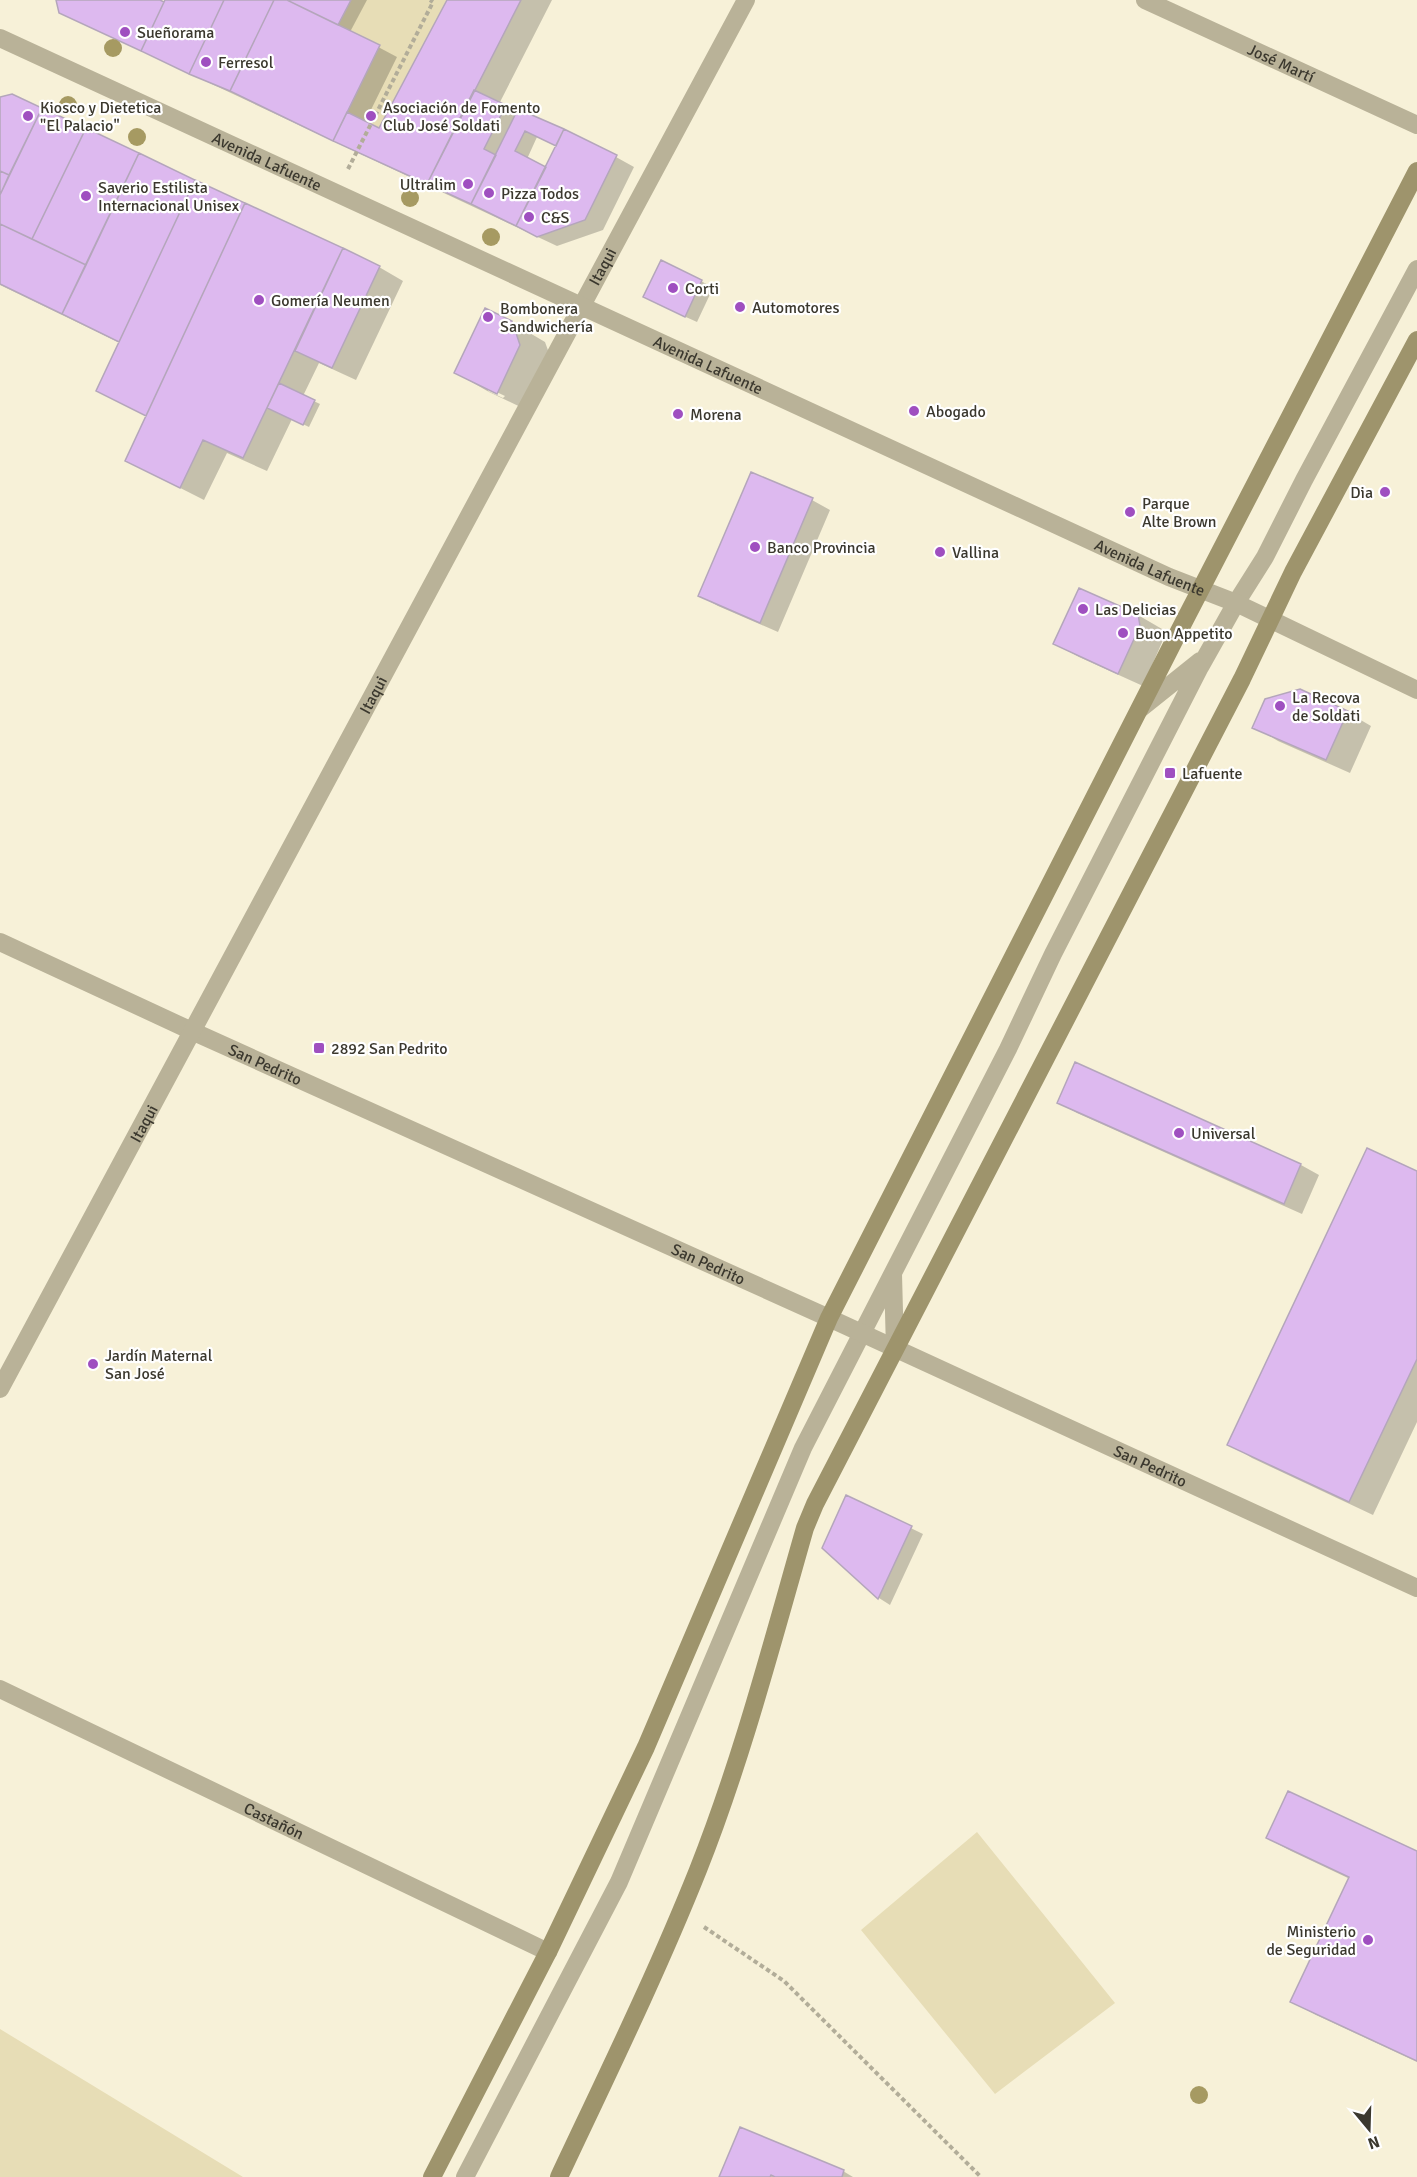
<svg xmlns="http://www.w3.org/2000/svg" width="1417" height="2177" font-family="Signika,sans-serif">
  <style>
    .green { fill: #e7ddb6 }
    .shadow { fill: #0003; fill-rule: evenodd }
    .building { fill: #ddb9ef; stroke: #b4a6bb; stroke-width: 1.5 }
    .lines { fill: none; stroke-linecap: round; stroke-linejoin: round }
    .path { stroke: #b2ad99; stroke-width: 4; stroke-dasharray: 4.5 3; stroke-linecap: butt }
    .service { stroke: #b9b298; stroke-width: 18 }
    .minor { stroke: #b9b298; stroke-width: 18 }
    .tertiary { stroke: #b9b298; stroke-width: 18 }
    .secondary { stroke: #9e946c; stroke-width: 18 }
    .tree { fill: #a69a62 }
    .poi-dot { fill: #9f4fc0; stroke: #fff; stroke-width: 2 }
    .labels { text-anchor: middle; stroke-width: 4.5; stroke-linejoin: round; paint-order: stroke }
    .poi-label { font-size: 16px; fill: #3b382e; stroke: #fff; text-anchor: start }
    .street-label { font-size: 16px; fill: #3b382e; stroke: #fff }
  </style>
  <rect width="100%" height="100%" fill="#f7f1d8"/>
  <path class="green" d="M 274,0 L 521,0 L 427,184 L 230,91 Z
    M 977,1832 L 1115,2003 L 995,2094 L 861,1930 Z
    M 0,2029 L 243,2177 L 0,2177 Z"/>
  <path class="shadow" d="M 58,0 L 157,0 L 165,4 L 167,0 L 367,0 L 350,32 L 397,57 L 365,122 L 380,130 L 449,0 L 552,0 L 499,104 L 518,114 L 616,157 L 634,167 L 603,230 L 557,246 L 73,19 ZM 537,137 L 557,146 L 546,169 L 527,159 Z
    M 12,95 L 379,267 L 403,281 L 356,380 L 319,363 L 303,396 L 320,404 L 309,427 L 292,419 L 267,471 L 227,453 L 204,500 L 127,461 L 148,417 L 98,391 L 120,343 L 0,285 L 0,99 Z
    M 701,281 L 713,288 L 697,322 L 657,304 Z
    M 511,322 L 545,342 L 553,364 L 531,412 L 489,392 L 456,373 ZM 488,388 L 505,396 L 503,398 L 488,391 Z
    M 812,500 L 830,510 L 778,632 L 718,606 L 700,596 Z
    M 1138,615 L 1162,629 L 1163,640 L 1143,686 L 1079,657 L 1055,644 Z
    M 1347,712 L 1371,726 L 1350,773 L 1278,741 L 1254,727 Z
    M 1076,1064 L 1301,1165 L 1319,1175 L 1302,1214 L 1077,1113 L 1058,1102 Z
    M 1417,1173 L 1417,1422 L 1373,1515 L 1252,1458 L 1229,1444 Z
    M 847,1497 L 923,1534 L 890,1605 L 879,1598 L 824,1548 Z
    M 1267,1838 L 1417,1853 L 1417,2062 L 1316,2015 L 1292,2002 L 1350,1879 L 1291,1851 Z
    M 843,2171 L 853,2177 L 720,2177 Z"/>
  <path class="building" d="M 56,0 L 160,0 L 164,2 L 141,51 L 59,13 Z
    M 165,0 L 224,0 L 189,74 L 141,51 Z
    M 224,0 L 274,0 L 230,91 L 189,74 Z
    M 274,0 L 287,0 L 380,45 L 333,141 L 230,91 Z
    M 287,0 L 351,0 L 338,25 Z
    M 447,0 L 521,0 L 427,184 L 333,141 L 347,112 L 379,128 Z
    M 474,90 L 506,105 L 484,149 L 496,155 L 471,204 L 427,184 Z
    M 12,94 L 42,108 L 9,175 L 0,171 L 0,97 Z
    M 42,108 L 86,128 L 32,239 L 0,224 L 0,195 Z
    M 518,109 L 564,129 L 556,146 L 525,131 L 515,151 L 546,167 L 516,226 L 471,204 Z
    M 86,128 L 139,153 L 86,265 L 32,239 Z
    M 564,129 L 617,155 L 585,220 L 537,237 L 516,226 Z
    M 139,153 L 195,180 L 119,342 L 62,314 Z
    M 0,171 L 9,175 L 0,195 Z
    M 195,180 L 245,203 L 146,416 L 96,391 Z
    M 245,203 L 343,248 L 243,458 L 203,440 L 180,488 L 125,461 Z
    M 0,224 L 86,265 L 62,314 L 0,284 Z
    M 343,248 L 380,266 L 332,368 L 295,351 Z
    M 661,260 L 702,280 L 685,317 L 643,297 Z
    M 485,308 L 512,321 L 520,345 L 497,394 L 454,373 Z
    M 279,383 L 315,400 L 303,425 L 267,408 Z
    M 751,472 L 813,498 L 760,623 L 698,596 Z
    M 1079,588 L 1138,614 L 1140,626 L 1118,674 L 1053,644 Z
    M 1300,689 L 1348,711 L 1326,760 L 1252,728 L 1265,699 Z
    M 1075,1062 L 1301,1164 L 1284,1204 L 1057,1103 Z
    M 1367,1148 L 1417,1171 L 1417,1359 L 1349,1502 L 1227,1445 Z
    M 846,1495 L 912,1526 L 878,1599 L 822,1548 Z
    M 1288,1791 L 1417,1851 L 1417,2061 L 1290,2002 L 1349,1877 L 1266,1838 Z
    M 740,2127 L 844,2170 L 842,2177 L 775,2177 L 771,2175 L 770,2177 L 719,2177 Z"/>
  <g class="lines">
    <path class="path" d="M 348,169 L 433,2 L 430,0
      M 704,1927 L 784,1981 L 981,2177"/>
    <path class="service" d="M 1140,709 L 1200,661
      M 893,1274 L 895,1350
      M 465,2177 L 619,1882 L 803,1448 L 1008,1049 L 1053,954 L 1200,667 L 1236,603 L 1265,557 L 1304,480 L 1417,269"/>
    <g class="minor">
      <path id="s1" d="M 1145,0 L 1417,125"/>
      <path id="s2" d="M 0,942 L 194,1032 L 829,1318 L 1417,1588"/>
      <path id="s3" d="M 0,1389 C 251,927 495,462 746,0"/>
      <path id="s4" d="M 0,1689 L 548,1952"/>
    </g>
    <path class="tertiary" id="s5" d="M 0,38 L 1169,577 L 1236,603 L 1417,690"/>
    <path class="secondary" d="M 432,2177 L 548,1952 L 646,1747 L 829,1318 L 1176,637 L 1417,171
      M 559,2177 C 607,2075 656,1975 698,1870 C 742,1759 772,1643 805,1528 L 815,1504 L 1242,679 L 1293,572 L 1417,340"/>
  </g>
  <g class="tree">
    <circle cx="113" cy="48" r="9"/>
    <circle cx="68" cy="105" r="9"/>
    <circle cx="137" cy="137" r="9"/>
    <circle cx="410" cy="198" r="9"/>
    <circle cx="491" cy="237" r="9"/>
    <circle cx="1199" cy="2095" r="9"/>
  </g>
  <g class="poi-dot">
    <circle cx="125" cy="32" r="6"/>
    <circle cx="206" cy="62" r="6"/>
    <circle cx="28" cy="116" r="6"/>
    <circle cx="371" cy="116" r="6"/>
    <circle cx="468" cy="184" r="6"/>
    <circle cx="489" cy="193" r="6"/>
    <circle cx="86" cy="196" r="6"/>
    <circle cx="529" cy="217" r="6"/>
    <circle cx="673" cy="288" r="6"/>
    <circle cx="259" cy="300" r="6"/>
    <circle cx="740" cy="307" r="6"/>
    <circle cx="488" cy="317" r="6"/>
    <circle cx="914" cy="411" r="6"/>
    <circle cx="678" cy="414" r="6"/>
    <circle cx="1385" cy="492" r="6"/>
    <circle cx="1130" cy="512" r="6"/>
    <circle cx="755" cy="547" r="6"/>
    <circle cx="940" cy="552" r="6"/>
    <circle cx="1083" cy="609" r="6"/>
    <circle cx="1123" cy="633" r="6"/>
    <circle cx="1280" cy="706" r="6"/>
    <rect x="1164" y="767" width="12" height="12" rx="3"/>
    <rect x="313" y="1042" width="12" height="12" rx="3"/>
    <circle cx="1179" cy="1133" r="6"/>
    <circle cx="93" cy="1364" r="6"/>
    <circle cx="1368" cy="1940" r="6"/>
  </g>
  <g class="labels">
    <g class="poi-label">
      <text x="137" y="38">Sueñorama</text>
      <text x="218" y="68">Ferresol</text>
      <text x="40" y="113">Kiosco y Dietetica<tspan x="40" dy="18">"El Palacio"</tspan></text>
      <text x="383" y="113">Asociación de Fomento<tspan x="383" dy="18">Club José Soldati</tspan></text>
      <text x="456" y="190" text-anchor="end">Ultralim</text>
      <text x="98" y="193">Saverio Estilista<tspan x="98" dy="18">Internacional Unisex</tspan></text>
      <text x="501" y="199">Pizza Todos</text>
      <text x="541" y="223">C&amp;S</text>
      <text x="685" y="294">Corti</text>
      <text x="271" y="306">Gomería Neumen</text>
      <text x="752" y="313">Automotores</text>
      <text x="500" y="314">Bombonera<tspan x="500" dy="18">Sandwichería</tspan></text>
      <text x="926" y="417">Abogado</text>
      <text x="690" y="420">Morena</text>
      <text x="1373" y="498" text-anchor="end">Dia</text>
      <text x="1142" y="509">Parque<tspan x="1142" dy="18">Alte Brown</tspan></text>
      <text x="767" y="553">Banco Provincia</text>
      <text x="952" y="558">Vallina</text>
      <text x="1095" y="615">Las Delicias</text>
      <text x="1135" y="639">Buon Appetito</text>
      <text x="1292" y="703">La Recova<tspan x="1292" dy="18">de Soldati</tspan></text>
      <text x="1182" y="779">Lafuente</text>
      <text x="331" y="1054">2892 San Pedrito</text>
      <text x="1191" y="1139">Universal</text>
      <text x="105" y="1361">Jardín Maternal<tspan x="105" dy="18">San José</tspan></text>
      <text x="1356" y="1937" text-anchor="end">Ministerio<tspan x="1356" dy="18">de Seguridad</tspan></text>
    </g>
    <g class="street-label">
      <text dy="6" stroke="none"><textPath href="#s1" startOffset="150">José Martí</textPath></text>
      <text dy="6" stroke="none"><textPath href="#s5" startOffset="294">Avenida Lafuente</textPath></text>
      <text dy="6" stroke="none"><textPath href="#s3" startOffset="1274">Itaqui</textPath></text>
      <text dy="6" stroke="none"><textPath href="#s5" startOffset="780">Avenida Lafuente</textPath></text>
      <text dy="6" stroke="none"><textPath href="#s5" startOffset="1266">Avenida Lafuente</textPath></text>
      <text dy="6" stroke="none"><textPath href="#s3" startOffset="788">Itaqui</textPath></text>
      <text dy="6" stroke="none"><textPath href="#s2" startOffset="292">San Pedrito</textPath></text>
      <text dy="6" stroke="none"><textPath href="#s3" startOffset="302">Itaqui</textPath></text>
      <text dy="6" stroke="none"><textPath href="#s2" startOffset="778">San Pedrito</textPath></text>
      <text dy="6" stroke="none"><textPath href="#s2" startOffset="1264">San Pedrito</textPath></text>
      <text dy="6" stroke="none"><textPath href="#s4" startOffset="304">Castañón</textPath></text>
    </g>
  </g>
  <g transform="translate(1369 2129) rotate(161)" stroke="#ffffff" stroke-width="4.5" paint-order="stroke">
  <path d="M0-4.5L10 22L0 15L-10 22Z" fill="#3b382e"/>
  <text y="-9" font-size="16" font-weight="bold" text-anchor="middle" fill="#3b382e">N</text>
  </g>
</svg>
